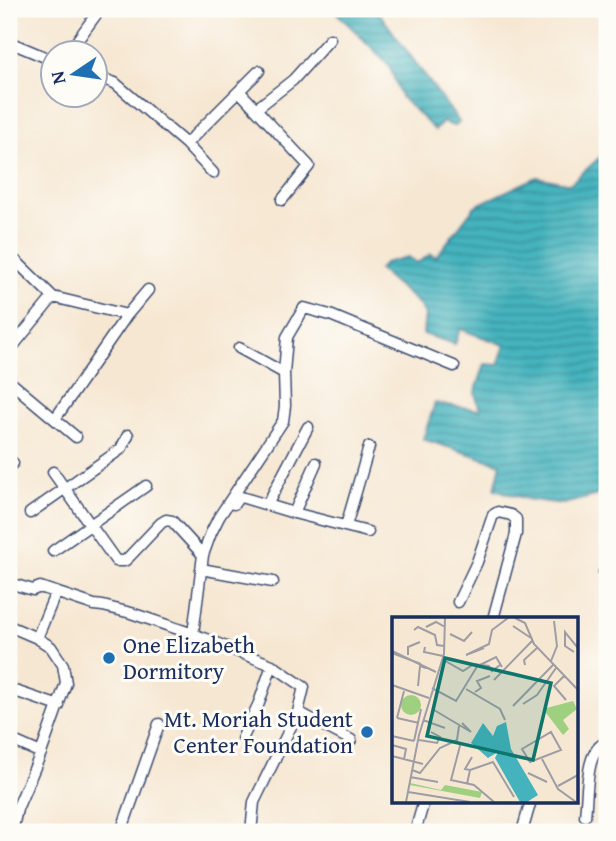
<svg xmlns="http://www.w3.org/2000/svg" width="616" height="841" font-family="'Gentium Book Plus',serif">
  <style>
    .water { fill: url(#water-rules); stroke: #30718e; stroke-width: 2 }
    .lines { fill: none; stroke-linecap: round; stroke-linejoin: round }
    .minor-casing { stroke: #3c4b6f; stroke-width: 13 }
    .minor { stroke: #fff; stroke-width: 10 }
    .poi-dot { fill: #1f6fb2; stroke: #fdfcf7; stroke-width: 2.5 }
    .labels { text-anchor: middle; stroke-width: 6; stroke-linejoin: round; paint-order: stroke }
    .poi-label { font-size: 23px; fill: #1b2f5e; stroke: #fdfcf7; text-anchor: start }
    .inset-road { fill: none; stroke: #9e9da4; stroke-width: 2 }
    .view { fill: #0f766e; fill-opacity: 0.15; stroke: #0f766e; stroke-width: 3.5 }
    .inset-edge { fill: none; stroke: #1b2f5e; stroke-width: 3.5 }
  </style>
  <defs>
    <pattern id="water-rules" width="6" height="5" patternUnits="userSpaceOnUse" patternTransform="scale(1.75)"><rect width="6" height="5" fill="#44b3bd"/><path d="M0 2.5h6" fill="none" stroke="#38929d"/></pattern>
  </defs>
  <rect width="100%" height="100%" fill="#fdfcf7"/>
  <filter id="ink" filterUnits="userSpaceOnUse"><feTurbulence type="fractalNoise" baseFrequency=".0143" numOctaves="2"/><feDisplacementMap in="SourceGraphic" scale="14" xChannelSelector="R" yChannelSelector="G"/><feConvolveMatrix kernelMatrix="1 2 1 2 8 2 1 2 1" color-interpolation-filters="sRGB"/></filter>
  <filter id="wash" filterUnits="userSpaceOnUse"><feTurbulence type="fractalNoise" baseFrequency=".00686" numOctaves="4" result="noise"/><feDisplacementMap in="SourceGraphic" scale="28" xChannelSelector="R" yChannelSelector="G"/><feGaussianBlur stdDeviation="1.57" result="paint"/><feColorMatrix in="noise" values="0 0 0 0 0 0 0 0 0 0 0 0 0 0 0 0 0 1.4 0 .05"/><feComposite in="paint" operator="in"/></filter>
  <g filter="url(#wash)">
    <rect width="100%" height="100%" fill="#f6e7d2"/>
    <path class="water" d="M 333,9 L 376,9 L 459,122 L 454,126 L 443,122 L 435,130 L 401,97 L 389,65 Z
      M 607,151 L 607,290 L 605,294 L 607,305 L 607,486 L 598,495 L 563,504 L 527,499 L 495,489 L 501,464 L 423,439 L 435,403 L 480,410 L 475,393 L 485,364 L 498,365 L 505,345 L 460,329 L 455,344 L 423,334 L 425,314 L 418,303 L 379,270 L 385,263 L 408,257 L 417,263 L 431,254 L 436,257 L 475,206 L 537,177 L 570,184 Z"/>
  </g>
  <g filter="url(#ink)">
    <g class="lines">
      <defs>
        <path id="minor" d="M 9,42 L 52,60
          M 69,52 L 100,9
          M 94,76 L 115,83 L 186,144 L 213,173
          M 240,92 L 309,166 L 282,200
          M 256,109 L 293,80 L 330,39
          M 186,144 L 259,71
          M 17,262 L 53,297 L 127,315
          M 239,348 L 284,373
          M 9,351 L 53,297
          M 9,381 L 76,437
          M 55,419 L 127,315 L 148,290
          M 9,460 L 13,463 L 9,467
          M 53,472 L 116,561 L 124,561 L 127,559 L 161,523 L 166,520 L 172,521 L 203,555
          M 234,504 L 238,498 L 241,497 L 294,513 L 368,532
          M 267,505 L 308,427
          M 30,513 L 121,449 L 128,435
          M 294,513 L 316,463
          M 346,526 L 369,447
          M 53,551 L 146,486
          M 201,569 L 273,582
          M 604,572 L 607,573
          M 9,583 L 33,590 L 40,587 L 94,605 L 103,606 L 131,613 L 193,634 L 272,665 L 304,687 L 298,712 L 254,802 L 251,832
          M 458,602 L 477,562 L 493,515 L 498,512 L 511,515 L 516,519 L 516,534 L 493,619
          M 9,626 L 37,638 L 51,647 L 63,665 L 66,683 L 41,753 L 17,809 L 12,832
          M 193,634 L 203,555 L 211,533 L 219,517 L 283,421 L 285,406 L 284,373 L 287,337 L 304,308 L 330,315 L 454,366
          M 37,638 L 56,592
          M 9,689 L 59,706
          M 298,712 L 351,740
          M 243,737 L 259,703 L 272,665
          M 9,739 L 41,753
          M 585,816 C 588,796 584,749 607,742
          M 121,832 L 159,724
          M 415,832 L 424,801
          M 522,832 L 530,804 L 529,801"/>
      </defs>
      <use href="#minor" class="minor-casing"/>
      <use href="#minor" class="minor"/>
    </g>
  </g>
  <g class="poi-dot">
    <circle cx="109" cy="658" r="7"/>
    <circle cx="367" cy="732" r="7"/>
  </g>
  <g class="labels">
    <g class="poi-label">
      <text x="123" y="653">One Elizabeth<tspan x="123" dy="26">Dormitory</tspan></text>
      <text x="353" y="727" text-anchor="end">Mt. Moriah Student<tspan x="353" dy="26">Center Foundation</tspan></text>
    </g>
  </g>
  <g transform="translate(392 617)">
    <rect width="186" height="186" fill="#f6e7d2"/>
    <path d="M 181,84 L 185,92 L 171,103 L 177,112 L 171,118 L 151,92 ZM 18,166 L 49,173 L 53,168 L 90,175 L 88,181 L 18,168 Z" fill="#9ed07f"/>
    <path d="M9 88a10 10 0 1 1 20 0a10 10 0 1 1-20 0Z" fill="#9ed07f"/>
    <path d="M 114,105 L 119,132 L 146,178 L 135,185 L 128,185 L 103,141 L 106,135 L 96,141 L 79,126 L 91,106 L 101,119 L 105,109 Z" fill="#44b3bd"/>
    <path class="inset-road" d="M 123,1 L 133,6 L 142,27 L 186,73M 121,9 L 139,21M 34,10 L 44,5 L 53,10M 22,13 L 26,10 L 43,18 L 45,28 L 52,29M 58,17 L 72,24 L 80,15M 33,30 L 32,35 L 51,39M 92,31 L 74,38 L 97,27 L 100,13 L 116,1M 0,34 L 44,55M 182,35 L 173,29 L 173,15 L 186,31 L 186,41M 0,36 L 29,47M 16,38 L 16,30 L 28,25M 50,42 L 71,54 L 82,47 L 97,49 L 100,54 L 108,48M 159,44 L 165,29 L 162,4M 88,48 L 104,40 L 110,50M 133,48 L 132,43 L 145,31M 172,59 L 162,69 L 174,83M 102,63 L 140,24M 0,68 L 37,81M 26,69 L 28,49 L 34,51M 40,71 L 64,84 L 86,48M 74,72 L 108,92 L 113,103M 83,75 L 89,71 L 85,64 L 98,59M 131,87 L 145,78 L 164,51M 121,89 L 161,48M 42,93 L 79,115 L 70,106M 5,101 L 12,74M 5,101 L 27,106M 31,103 L 53,111M 159,115 L 169,133 L 138,145 L 130,132 ZM 0,119 L 22,124M 27,123 L 45,126 L 48,120 L 39,115M 22,124 L 29,92M 69,125 L 59,163 L 82,168 L 102,185M 0,128 L 14,132 L 12,142M 0,139 L 31,147M 150,142 L 166,172 L 184,185M 20,153 L 28,156 L 48,131 L 65,123 L 67,109M 78,153 L 101,145 L 122,180M 136,156 L 155,165M 18,160 L 46,165M 75,167 L 78,153 L 73,152 L 80,140M 166,169 L 186,158M 16,175 L 78,185M 14,185 L 27,118 L 52,37 L 53,1"/>
    <path class="view" d="M 53,41 L 159,66 L 141,143 L 35,119 Z"/>
    <rect width="186" height="186" class="inset-edge"/>
  </g>
  <rect width="616" height="841" fill="none" stroke="#fdfcf7" stroke-width="35"/>
  <g transform="translate(74 74) rotate(257)"><circle r="33" fill="#fdfcf7" stroke="#a3aaba" stroke-width="2"/>
  <path d="M0-5L12 26L0 18L-12 26Z" fill="#1f6fb2"/>
  <text y="-10" font-size="19" font-weight="bold" text-anchor="middle" fill="#1b2f5e">N</text>
  </g>
</svg>
